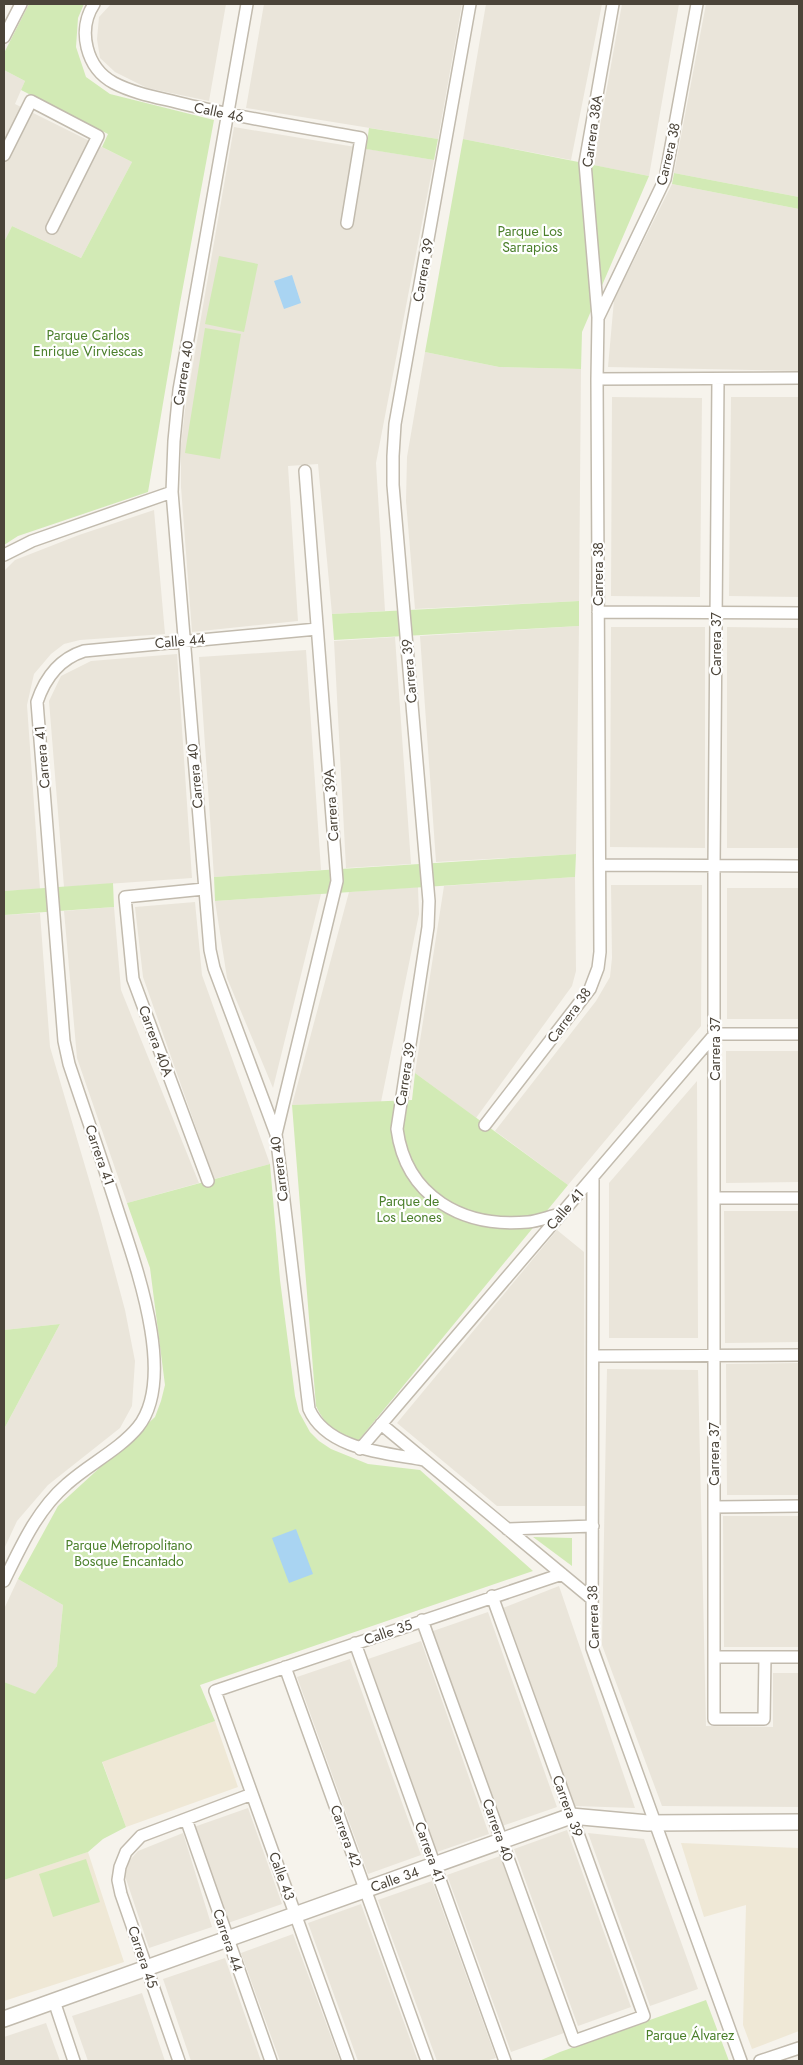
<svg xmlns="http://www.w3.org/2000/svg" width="803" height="2065" font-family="Jost,sans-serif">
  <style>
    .residential { fill: #eae5da }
    .education { fill: #efe8d6 }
    .green { fill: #d2eab5 }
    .water { fill: #a9d4f2 }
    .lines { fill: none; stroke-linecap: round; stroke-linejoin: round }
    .minor-casing { stroke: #c2bbae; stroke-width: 14 }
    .tertiary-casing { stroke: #c2bbae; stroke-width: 18 }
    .minor { stroke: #fff; stroke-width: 11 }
    .tertiary { stroke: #fff; stroke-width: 15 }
    .labels { text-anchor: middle; stroke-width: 4.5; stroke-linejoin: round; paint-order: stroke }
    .street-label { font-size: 14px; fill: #4b4439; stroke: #fff }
    .park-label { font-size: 14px; fill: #4a7f2a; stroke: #fff }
  </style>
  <rect width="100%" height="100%" fill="#f6f3ec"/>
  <path class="residential" d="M 111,4 L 226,4 L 209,101 L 147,88 L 115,72 L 100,58 L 97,39 L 99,17 Z
    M 264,4 L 462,4 L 438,139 L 246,108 Z
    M 486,4 L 602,4 L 571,160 L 463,139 Z
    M 622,4 L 679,4 L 649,176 L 593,165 Z
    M 706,4 L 799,4 L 799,197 L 674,173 Z
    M 4,70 L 25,81 L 15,104 L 132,162 L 81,258 L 12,226 L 4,242 Z
    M 234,127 L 434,160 L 376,463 L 385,611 L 332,614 L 318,464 L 288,466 L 298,621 L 192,632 L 181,487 L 181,444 L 185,410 Z
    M 672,184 L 799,209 L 799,371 L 608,367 L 614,300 Z
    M 425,352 L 499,367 L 581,369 L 579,601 L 415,609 L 406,501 L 407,457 Z
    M 612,397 L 702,398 L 700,597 L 611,596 Z
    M 731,397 L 799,397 L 799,597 L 729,596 Z
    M 154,510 L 165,634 L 80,640 L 64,644 L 51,654 L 34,674 L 27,705 L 40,889 L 4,891 L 4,571 L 15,560 L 79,535 Z
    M 579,626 L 576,854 L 436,862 L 420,636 Z
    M 611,627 L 705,627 L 705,848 L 610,847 Z
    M 727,627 L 799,628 L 799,848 L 727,848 Z
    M 395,637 L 411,864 L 346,868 L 334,641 Z
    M 306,650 L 321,870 L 214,877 L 199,657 Z
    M 177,654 L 192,878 L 64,887 L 49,701 L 61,676 L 91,661 Z
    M 575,877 L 576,971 L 572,986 L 476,1118 L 415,1073 L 444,886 Z
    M 611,885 L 702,885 L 701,1026 L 568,1185 L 495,1131 L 596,1001 L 610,977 L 612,958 Z
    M 418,887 L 419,914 L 381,1102 L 292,1105 L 349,892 Z
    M 727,888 L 799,888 L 799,1019 L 727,1019 Z
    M 321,894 L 273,1088 L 227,978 L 215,901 Z
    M 195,902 L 202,975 L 270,1164 L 214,1179 L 143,977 L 135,907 Z
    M 114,907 L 121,990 L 199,1183 L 127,1203 L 77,1058 L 64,911 Z
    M 40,913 L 50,1047 L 100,1217 L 125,1310 L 135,1361 L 132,1406 L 120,1428 L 48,1485 L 17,1521 L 4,1549 L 4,1429 L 60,1324 L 4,1330 L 4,915 Z
    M 726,1051 L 799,1051 L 799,1182 L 726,1183 Z
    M 697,1081 L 698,1338 L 609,1338 L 609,1183 Z
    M 724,1211 L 799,1211 L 799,1342 L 725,1343 Z
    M 557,1230 L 584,1252 L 585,1506 L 497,1506 L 397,1423 Z
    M 799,1363 L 799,1495 L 727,1495 L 726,1364 Z
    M 607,1369 L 698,1370 L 706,1726 L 773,1727 L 773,1673 L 799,1673 L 799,1807 L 662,1806 L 602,1645 Z
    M 723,1516 L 799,1516 L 799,1647 L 724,1647 Z
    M 18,1579 L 63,1605 L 57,1666 L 35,1695 L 4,1682 L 4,1609 Z
    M 559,1586 L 635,1808 L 575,1806 L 503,1608 Z
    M 488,1612 L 557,1807 L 502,1826 L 433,1631 Z
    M 421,1641 L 489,1834 L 437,1852 L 368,1659 Z
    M 350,1659 L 421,1855 L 368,1874 L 297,1677 Z
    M 248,1808 L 282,1904 L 228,1923 L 194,1827 Z
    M 567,1830 L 631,2007 L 578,2026 L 514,1849 Z
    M 183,1833 L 212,1927 L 149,1948 L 125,1876 L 129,1861 L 138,1851 Z
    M 588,1833 L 644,1839 L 698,1989 L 650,2006 Z
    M 500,1856 L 564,2033 L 511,2052 L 447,1875 Z
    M 432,1881 L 496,2058 L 486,2061 L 437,2061 L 378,1900 Z
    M 361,1904 L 418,2061 L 358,2061 L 308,1923 Z
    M 293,1934 L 340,2061 L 280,2061 L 241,1953 Z
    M 225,1958 L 261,2061 L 191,2061 L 163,1979 Z
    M 142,1993 L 165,2061 L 88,2061 L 72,2016 Z
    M 46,2023 L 60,2061 L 4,2061 L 4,2037 Z"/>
  <path class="education" d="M 215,1721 L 238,1787 L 126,1827 L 102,1761 Z
    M 681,1843 L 799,1848 L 799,2031 L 752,2049 L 743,2025 L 746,1905 L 704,1917 Z
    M 88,1852 L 124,1962 L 4,2001 L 4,1880 Z"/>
  <path class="green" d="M 29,4 L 84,4 L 78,18 L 76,47 L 86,77 L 110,94 L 214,120 L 180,303 L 148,492 L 18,536 L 4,545 L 4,242 L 12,226 L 81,258 L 132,162 L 102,147 L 108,134 L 21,90 L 25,81 L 4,70 L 4,53 Z
    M 369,128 L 438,139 L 434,160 L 366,149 Z
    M 463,139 L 649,176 L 582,332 L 581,369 L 499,367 L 425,352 Z
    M 674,173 L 799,197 L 799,209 L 672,184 Z
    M 219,256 L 258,264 L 244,332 L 205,324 Z
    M 205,328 L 241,334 L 220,459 L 185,453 Z
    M 579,601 L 579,626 L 334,640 L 332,614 Z
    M 576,854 L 575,877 L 215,901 L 214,877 Z
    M 113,883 L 114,907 L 4,915 L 4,891 Z
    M 415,1073 L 568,1185 L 358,1441 C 336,1430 327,1429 316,1406 L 292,1105 L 412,1100 Z
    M 270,1164 L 280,1280 L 295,1396 L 299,1412 L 310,1432 L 319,1441 L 331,1449 L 368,1464 L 420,1470 L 533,1571 L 200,1685 L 215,1721 L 102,1762 L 126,1827 L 103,1839 L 88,1852 L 4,1880 L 4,1682 L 35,1694 L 57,1666 L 63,1605 L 18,1579 L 58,1506 L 155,1417 L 161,1401 L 165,1385 L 150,1268 L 127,1203 Z
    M 60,1324 L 4,1429 L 4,1330 Z
    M 533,1537 L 572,1538 L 572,1566 Z
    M 86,1859 L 100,1902 L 53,1917 L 39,1874 Z
    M 706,2000 L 729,2061 L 539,2061 L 560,2052 Z"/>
  <path class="water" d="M 292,275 L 301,303 L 284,309 L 274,281 Z
    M 296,1529 L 313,1574 L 289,1583 L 272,1538 Z"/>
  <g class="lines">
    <defs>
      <path id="minor" d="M 94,4 C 77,30 86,68 114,83 C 135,94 161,98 184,104 C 242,118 301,127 361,138 L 347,223
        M 247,4 L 179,390 L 174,441 L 172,492 L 210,950 L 214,968 L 276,1134 L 309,1409 C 327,1450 386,1453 424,1460
        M 470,4 L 395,424 L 393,456 L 393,485 L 429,901 L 428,927 L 397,1129 C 406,1197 463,1228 528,1222 C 539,1221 550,1216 561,1214
        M 4,37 L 21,4
        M 4,155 L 31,101 L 98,136 L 52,228
        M 598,317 L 585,163 L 613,4
        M 597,379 L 799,378
        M 718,379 L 714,866 L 714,1719 L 764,1719 L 765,1657
        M 4,555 L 32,541 L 172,492
        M 598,612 L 799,613
        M 600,865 L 799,866
        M 204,889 L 125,897 L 133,979 L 208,1181
        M 485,1125 L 590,989 L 598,968 L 600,952 L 597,379 L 598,318 L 665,179 L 697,4
        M 276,1134 L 337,881 L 305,471
        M 593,1177 L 592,1648 L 741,2061
        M 714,1198 L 799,1198
        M 594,1356 L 799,1355
        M 381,1424 L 592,1599
        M 360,1449 L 715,1034 L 799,1034
        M 714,1507 L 799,1506
        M 507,1529 L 593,1526
        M 4,1581 C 21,1546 37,1510 67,1484 C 89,1464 119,1450 138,1427 C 178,1377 134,1261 117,1208 C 102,1160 85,1112 69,1064 L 64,1041 L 37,702 C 45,678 59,659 84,651 L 317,629
        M 422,1620 L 574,2041 L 644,2016 L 492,1596
        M 355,1643 L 505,2061
        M 714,1657 L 799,1657
        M 285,1667 L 427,2061
        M 186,1819 L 271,2061
        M 54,2001 L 74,2061
        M 179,2061 L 121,1894 L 118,1880 L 120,1867 L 126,1852 L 141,1836 L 252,1794
        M 348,2061 L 215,1691 L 562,1574
        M 760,2061 L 799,2048"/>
      <g id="tertiary">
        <path id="s1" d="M 4,2019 L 571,1816 L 648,1823 L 799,1822"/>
      </g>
    </defs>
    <use href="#minor" class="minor-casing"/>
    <use href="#tertiary" class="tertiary-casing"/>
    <use href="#minor" class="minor"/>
    <use href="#tertiary" class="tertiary"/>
  </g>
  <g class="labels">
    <g class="street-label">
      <text transform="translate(219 112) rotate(12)" y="5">Calle 46</text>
      <text transform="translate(592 131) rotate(-82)" y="5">Carrera 38A</text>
      <text transform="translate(668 154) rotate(-77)" y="5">Carrera 38</text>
      <text transform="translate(423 270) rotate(-80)" y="5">Carrera 39</text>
      <text transform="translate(183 373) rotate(-81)" y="5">Carrera 40</text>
      <text transform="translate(598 574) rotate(-90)" y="5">Carrera 38</text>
      <text transform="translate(180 641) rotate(-5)" y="5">Calle 44</text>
      <text transform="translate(716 644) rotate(-90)" y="5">Carrera 37</text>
      <text transform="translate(409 671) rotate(-95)" y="5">Carrera 39</text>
      <text transform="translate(42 757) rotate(-95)" y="5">Carrera 41</text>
      <text transform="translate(195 776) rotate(-95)" y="5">Carrera 40</text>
      <text transform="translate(331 805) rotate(-94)" y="5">Carrera 39A</text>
      <text transform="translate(569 1015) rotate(-54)" y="5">Carrera 38</text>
      <text transform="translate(156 1041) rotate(70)" y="5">Carrera 40A</text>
      <text transform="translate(715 1049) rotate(-90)" y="5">Carrera 37</text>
      <text transform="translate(405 1074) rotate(-81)" y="5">Carrera 39</text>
      <text transform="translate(100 1155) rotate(71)" y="5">Carrera 41</text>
      <text transform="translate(279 1169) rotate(-97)" y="5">Carrera 40</text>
      <text transform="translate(565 1209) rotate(-49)" y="5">Calle 41</text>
      <text transform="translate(714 1454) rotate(-90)" y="5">Carrera 37</text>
      <text transform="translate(593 1617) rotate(-92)" y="5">Carrera 38</text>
      <text transform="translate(388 1632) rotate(-19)" y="5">Calle 35</text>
      <text transform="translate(568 1806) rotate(70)" y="5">Carrera 39</text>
      <text transform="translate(498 1830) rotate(70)" y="5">Carrera 40</text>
      <text transform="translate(346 1836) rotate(70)" y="5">Carrera 42</text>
      <text transform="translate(430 1852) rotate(70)" y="5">Carrera 41</text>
      <text transform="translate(282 1876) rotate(70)" y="5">Calle 43</text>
      <text dy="5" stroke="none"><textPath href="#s1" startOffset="415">Calle 34</textPath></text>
      <text transform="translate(228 1940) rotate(71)" y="5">Carrera 44</text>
      <text transform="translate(143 1957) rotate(71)" y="5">Carrera 45</text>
    </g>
    <g class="park-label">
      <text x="530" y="236">Parque Los<tspan x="530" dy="16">Sarrapios</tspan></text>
      <text x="88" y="340">Parque Carlos<tspan x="88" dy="16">Enrique Virviescas</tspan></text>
      <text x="409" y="1206">Parque de<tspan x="409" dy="16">Los Leones</tspan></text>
      <text x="129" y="1550">Parque Metropolitano<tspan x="129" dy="16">Bosque Encantado</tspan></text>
      <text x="690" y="2040">Parque Álvarez</text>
    </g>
  </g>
  <rect width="803" height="2065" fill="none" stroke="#4b4439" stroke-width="10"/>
</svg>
